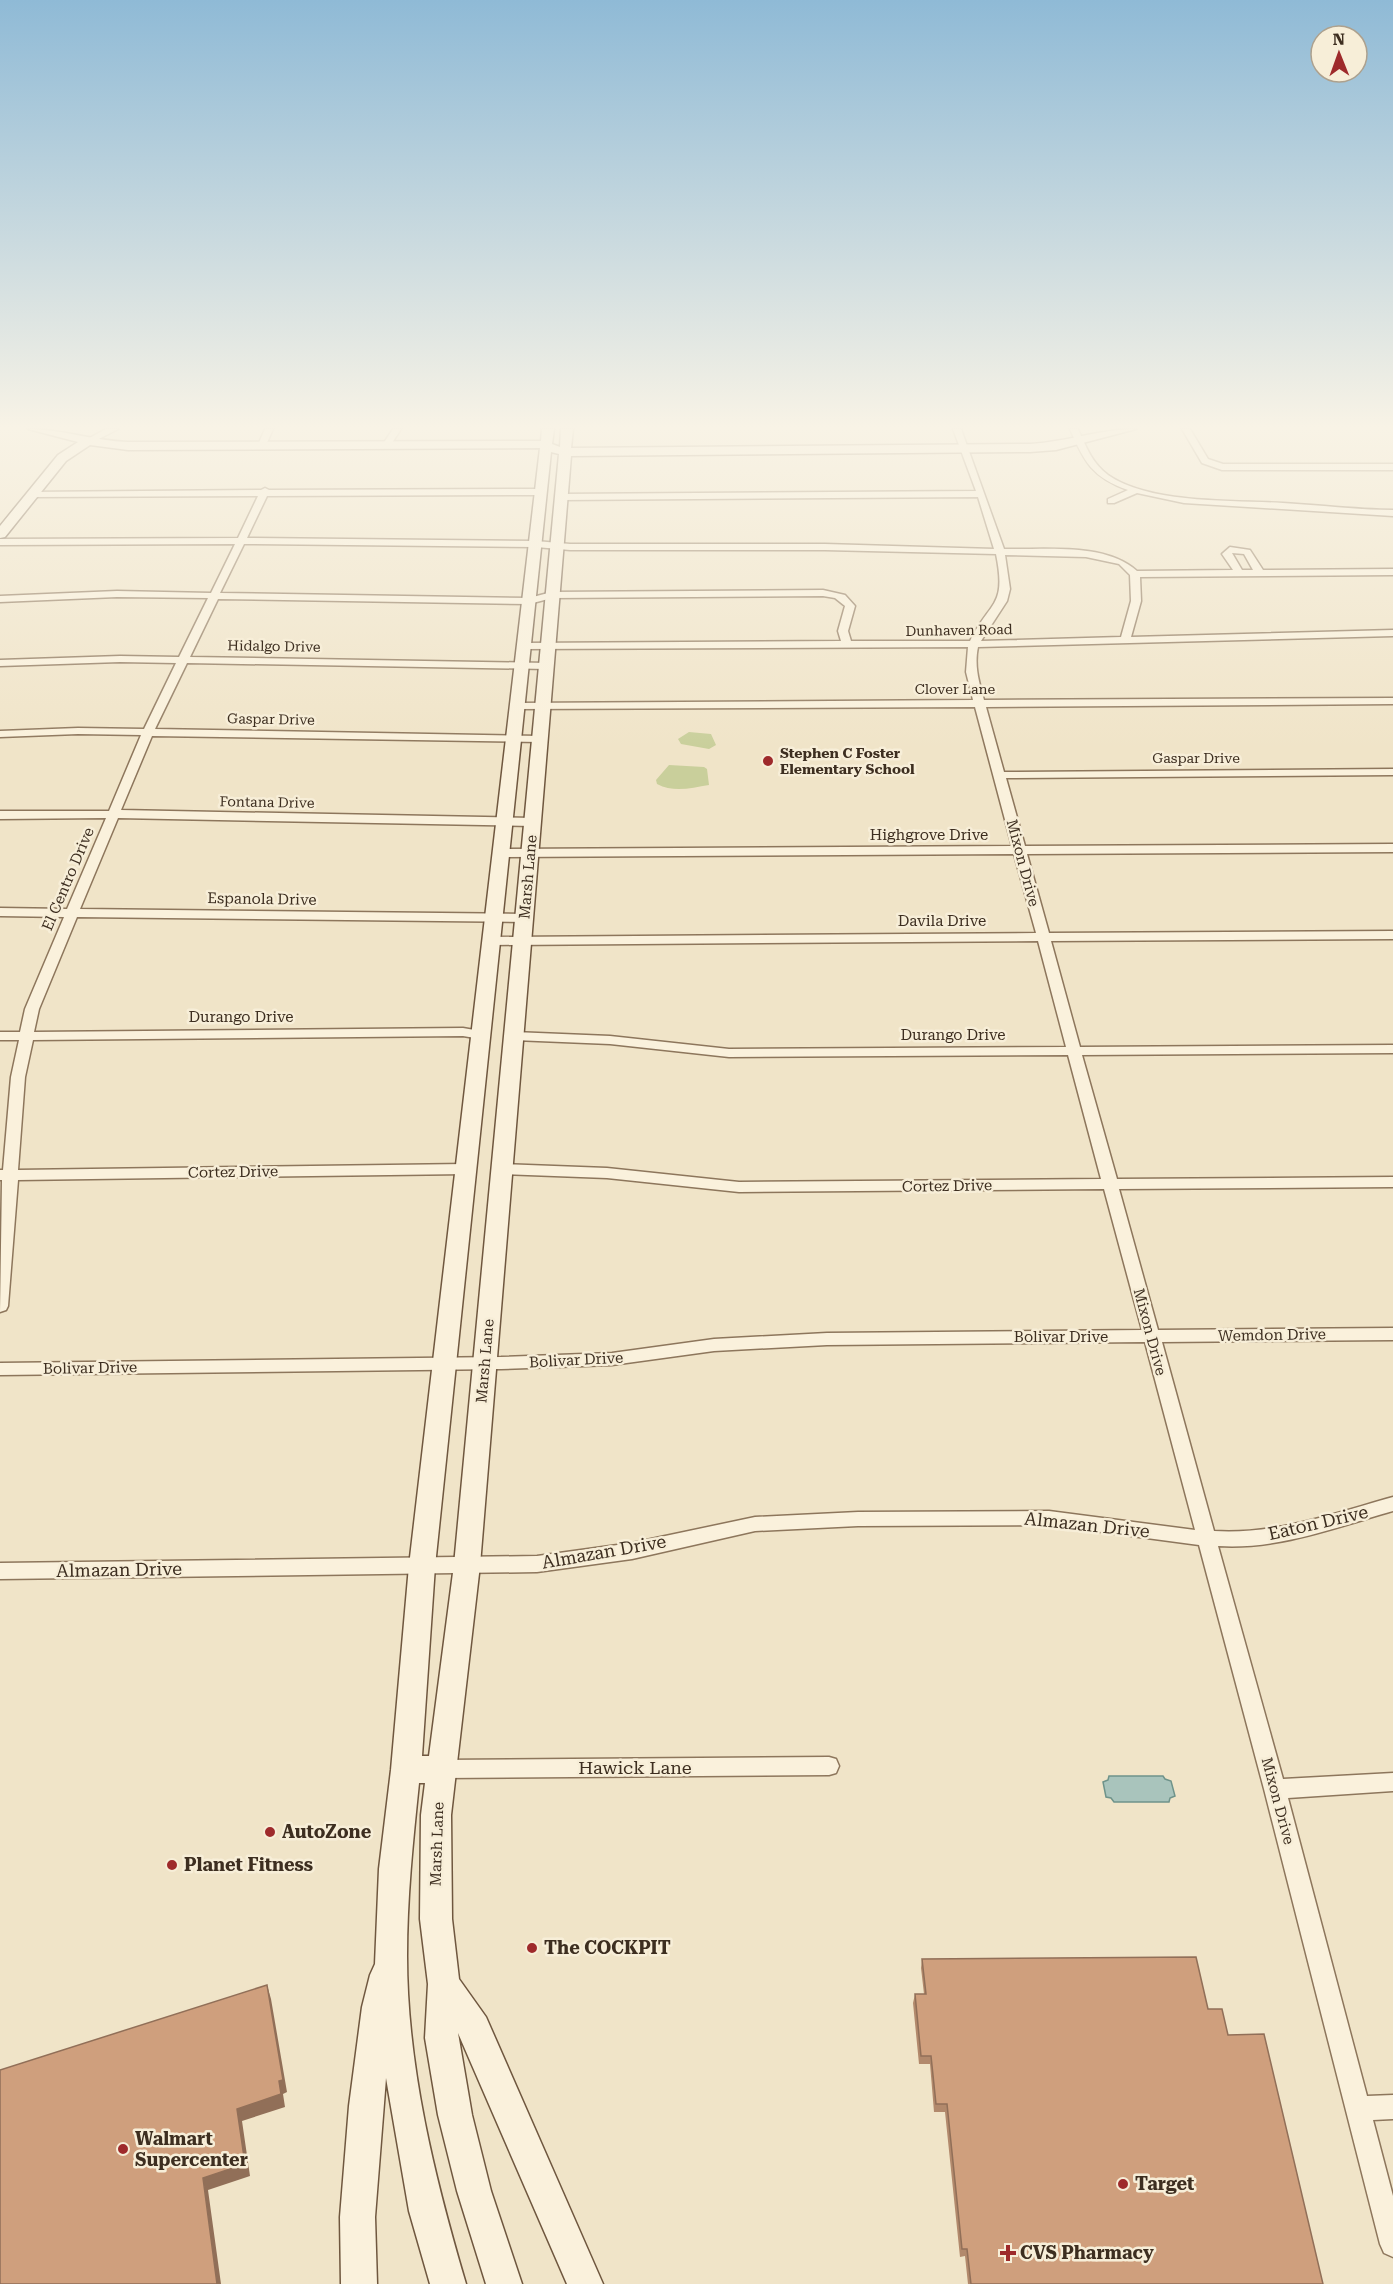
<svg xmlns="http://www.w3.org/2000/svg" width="1393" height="2284" font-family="'Roboto Serif',serif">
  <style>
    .green { fill: #c9cf9b }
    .water { fill: #a9c4bc; stroke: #6f938a; stroke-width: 1.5 }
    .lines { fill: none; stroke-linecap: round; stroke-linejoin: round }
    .street-casing { stroke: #8d765c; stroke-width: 3 }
    .secondary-casing { stroke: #6f573f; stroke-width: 3 }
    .street { fill: #faf1dc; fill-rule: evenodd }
    .secondary { fill: #faf1dc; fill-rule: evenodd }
    .wall { fill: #b2896c }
    .shaded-wall { fill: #916f58 }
    .building { fill: #cf9f7d; stroke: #916f58; stroke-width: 1.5 }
    .poi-dot { fill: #9e2a2b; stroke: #f7eed8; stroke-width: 2 }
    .labels { text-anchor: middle; stroke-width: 5; stroke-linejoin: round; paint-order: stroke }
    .far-street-label { font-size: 14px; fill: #3d2e20; stroke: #f7eed8 }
    .far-poi-label { font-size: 14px; font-weight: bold; fill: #3d2e20; stroke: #f7eed8; text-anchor: start }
    .street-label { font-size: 15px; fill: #3d2e20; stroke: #f7eed8 }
    .near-street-label { font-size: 18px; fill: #3d2e20; stroke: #f7eed8 }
    .near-poi-label { font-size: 18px; font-weight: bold; fill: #3d2e20; stroke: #f7eed8; text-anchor: start }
  </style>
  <rect width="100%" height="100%" fill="#f0e4c8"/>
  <path class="green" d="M 689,732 L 711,734 L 716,745 L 709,749 L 681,744 L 678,739 Z
    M 669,765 L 704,767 L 707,769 L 709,785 C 691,788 674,793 657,784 L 656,780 Z"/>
  <path class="water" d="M 1109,1776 L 1163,1776 L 1165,1779 L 1171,1781 L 1175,1796 L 1170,1798 L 1169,1802 L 1114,1802 L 1111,1798 L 1106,1797 L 1103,1782 L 1108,1780 Z"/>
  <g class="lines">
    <defs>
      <path id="street" d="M 106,429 L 118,429 L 91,443 L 84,441 Z
        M 265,429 L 273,429 L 266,445 L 262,448 L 258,445 Z
        M 393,429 L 401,429 L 390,446 L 384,446 L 383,444 Z
        M 953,429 L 961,429 L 1004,549 C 1045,550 1105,542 1137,571 L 1233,570 L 1222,554 L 1230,547 L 1250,550 L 1263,570 L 1393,569 L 1393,575 L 1140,577 L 1141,601 L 1131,637 L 1393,630 L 1393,636 L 978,647 C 974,666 979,682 984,700 L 1393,698 L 1393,704 L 986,707 L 1004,772 L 1393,769 L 1393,775 L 1006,778 L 1025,846 L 1393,844 L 1393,852 L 1027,854 L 1049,933 L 1393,931 L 1393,939 L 1051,941 L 1080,1047 L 1393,1045 L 1393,1053 L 1082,1055 L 1117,1179 L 1393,1177 L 1393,1187 L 1119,1189 L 1158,1330 L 1393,1328 L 1393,1340 L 1162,1342 L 1214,1531 C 1275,1535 1335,1513 1393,1497 L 1393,1511 C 1337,1527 1278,1550 1218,1546 L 1283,1779 L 1393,1773 L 1393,1791 L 1288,1798 L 1367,2096 L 1393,2095 L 1393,2119 L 1373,2120 L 1393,2196 L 1393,2257 L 1384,2253 L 1380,2244 L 1264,1789 L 1199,1545 L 1049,1525 L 858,1526 L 755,1531 L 632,1559 L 537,1572 L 0,1579 L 0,1563 L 537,1556 L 632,1543 L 755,1517 L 858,1512 L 1049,1511 L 1195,1530 L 1145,1342 L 827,1345 L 714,1351 L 612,1365 L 501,1369 L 0,1375 L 0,1363 L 501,1357 L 612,1353 L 714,1339 L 827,1333 L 1142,1330 L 1104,1189 L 739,1192 L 607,1178 L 502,1174 L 494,1169 L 502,1164 L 607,1168 L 739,1182 L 1101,1179 L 1068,1055 L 729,1057 L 610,1044 L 514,1040 L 507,1036 L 514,1032 L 610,1036 L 729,1049 L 1066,1047 L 1038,941 L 492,945 L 485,941 L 492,937 L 1036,933 L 1014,854 L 501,857 L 495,853 L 501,849 L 1012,846 L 975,707 L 518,709 L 513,706 L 518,703 L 973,700 L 966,672 L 968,647 L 524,649 L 519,646 L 524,643 L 841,641 L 838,631 L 845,606 L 835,598 L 823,596 L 552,598 L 529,604 L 218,599 L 190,657 L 547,663 L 552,666 L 547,669 L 187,663 L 155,729 L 541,736 L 547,739 L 541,742 L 152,736 L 121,810 L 532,818 L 538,822 L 532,826 L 118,818 L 80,909 L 524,914 L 530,918 L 524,922 L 77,917 L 39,1009 L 34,1032 L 463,1028 L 486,1032 L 488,1035 L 481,1039 L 463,1036 L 33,1040 L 25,1077 L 18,1170 L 466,1164 L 474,1169 L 466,1174 L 18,1180 L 8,1306 L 6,1310 L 0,1312 L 2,1180 L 0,1180 L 0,1170 L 3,1170 L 11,1077 L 19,1040 L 0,1040 L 0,1032 L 20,1032 L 25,1009 L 64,917 L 0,916 L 0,908 L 67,909 L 106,818 L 0,819 L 0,811 L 109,811 L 141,735 L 78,734 L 0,737 L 0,731 L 78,728 L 144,729 L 176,663 L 120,662 L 0,666 L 0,660 L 120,656 L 179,657 L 208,598 L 117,597 L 0,602 L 0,596 L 117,591 L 211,593 L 235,544 L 0,545 L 0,539 L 238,538 L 258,496 L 33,497 L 29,494 L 30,492 L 261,490 L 265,488 L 269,490 L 541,489 L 545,492 L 541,495 L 267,496 L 247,538 L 536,541 L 570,544 L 825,544 L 994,549 L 978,497 L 561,500 L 557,497 L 561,494 L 976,491 ZM 244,544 L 536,547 L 570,550 L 825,550 L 996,554 C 1007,608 990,600 970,641 L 851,641 L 848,631 L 855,606 L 845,595 L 823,590 L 552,592 L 529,598 L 220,593 ZM 1232,553 L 1244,554 L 1253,570 L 1242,570 ZM 1005,555 L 1086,557 L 1119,564 L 1130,575 L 1131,601 L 1121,637 L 981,641 L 1007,601 L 1010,589 Z
        M 1070,429 L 1078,429 C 1086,447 1092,463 1108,475 C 1149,504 1234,500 1283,503 C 1320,505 1356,510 1393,510 L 1393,516 L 1184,503 L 1137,493 L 1114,503 L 1108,503 L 1108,499 L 1128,490 C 1093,478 1084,462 1070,429 Z
        M 1182,429 L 1190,429 L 1208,459 L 1223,464 L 1393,464 L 1393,470 L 1222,470 L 1202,463 Z
        M 829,1757 L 836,1759 L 839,1766 L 836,1773 L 829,1775 L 442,1778 L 435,1776 L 432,1769 L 435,1762 L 442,1760 Z"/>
      <path id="secondary" d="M 28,429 C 62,429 94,441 128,442 L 541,441 L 542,429 L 554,429 L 552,444 L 560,447 L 561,429 L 573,429 L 571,448 L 1030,444 C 1066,442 1100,429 1136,429 L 1056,450 L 1030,452 L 571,456 L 480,1565 L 451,1815 L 452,1919 L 459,1979 L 486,2017 L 603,2284 L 567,2284 L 458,2033 L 472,2115 L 491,2191 L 522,2284 L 486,2284 L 457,2191 L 438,2115 L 425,2038 L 428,1984 L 420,1919 L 421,1815 L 425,1783 L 419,1783 C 413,1841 407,1898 407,1956 C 407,2067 435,2179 466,2284 L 430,2284 L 409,2211 L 386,2078 L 375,2217 L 377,2284 L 341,2284 L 340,2217 L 349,2106 L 362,2007 L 370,1975 L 375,1964 L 379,1869 L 391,1770 L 409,1566 L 540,448 L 128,450 L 90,445 L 66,461 L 5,537 L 0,538 L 0,526 L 58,455 L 78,442 ZM 551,452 L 559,454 L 454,1565 L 429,1756 L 422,1756 L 435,1566 Z"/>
    </defs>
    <use href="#street" class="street-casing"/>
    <use href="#secondary" class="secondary-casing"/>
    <use href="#street" class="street"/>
    <use href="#secondary" class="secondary"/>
  </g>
  <path class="wall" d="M 922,1959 L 1208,2009 L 1228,2035 L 1323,2284 L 968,2284 L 965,2256 L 960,2257 L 945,2112 L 934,2112 L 930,2064 L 919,2064 L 913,2003 L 915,1994 L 924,1994 L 921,1968 Z"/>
  <path class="shaded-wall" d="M 267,1985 L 271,1999 L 287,2092 L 283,2094 L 285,2107 L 242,2121 L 250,2176 L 208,2190 L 221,2284 L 217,2284 L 203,2178 L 237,2109 L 279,2081 Z"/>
  <path class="building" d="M 1196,1957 L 1208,2009 L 1222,2009 L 1228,2035 L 1264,2034 L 1323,2284 L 971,2284 L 967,2249 L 962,2249 L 947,2104 L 936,2104 L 931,2056 L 921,2056 L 915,1994 L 926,1994 L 922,1959 Z
    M 267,1985 L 283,2080 L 279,2081 L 281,2094 L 237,2109 L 245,2164 L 203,2178 L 217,2284 L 0,2284 L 0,2070 Z"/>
  <linearGradient id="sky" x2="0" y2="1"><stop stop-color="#8fbad6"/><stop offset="0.57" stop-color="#f8f3e6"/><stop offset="1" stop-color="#f8f3e6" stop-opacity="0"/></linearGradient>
  <rect width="1393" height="749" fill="url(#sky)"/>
  <g class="poi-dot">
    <circle cx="768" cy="761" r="6"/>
    <circle cx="270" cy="1832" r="6"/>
    <circle cx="172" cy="1865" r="6"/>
    <circle cx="532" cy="1948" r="6"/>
    <circle cx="123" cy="2149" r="6"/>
    <circle cx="1123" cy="2184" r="6"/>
    <path d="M1005 2244h6v6h6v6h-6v6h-6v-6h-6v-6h6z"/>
  </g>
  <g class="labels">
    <g class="far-street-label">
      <text transform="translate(959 630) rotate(-1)" y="5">Dunhaven Road</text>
      <text transform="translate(274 646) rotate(1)" y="5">Hidalgo Drive</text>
      <text x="955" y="694">Clover Lane</text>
      <text transform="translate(271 719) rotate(1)" y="5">Gaspar Drive</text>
      <text x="1196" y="763">Gaspar Drive</text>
      <text transform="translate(267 802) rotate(1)" y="5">Fontana Drive</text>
    </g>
    <g class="far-poi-label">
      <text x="780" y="758">Stephen C Foster<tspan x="780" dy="16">Elementary School</tspan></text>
    </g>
    <g class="street-label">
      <text x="929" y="840">Highgrove Drive</text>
      <text transform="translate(1023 863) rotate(75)" y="5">Mixon Drive</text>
      <text transform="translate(528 877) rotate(-85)" y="5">Marsh Lane</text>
      <text transform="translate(68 879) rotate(-67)" y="5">El Centro Drive</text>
      <text transform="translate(262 899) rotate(1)" y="5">Espanola Drive</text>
      <text x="942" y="926">Davila Drive</text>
      <text x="241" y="1022">Durango Drive</text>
      <text x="953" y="1040">Durango Drive</text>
      <text transform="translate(233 1172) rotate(-1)" y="5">Cortez Drive</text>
      <text transform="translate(947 1186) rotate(-1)" y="5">Cortez Drive</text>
      <text transform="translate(1150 1332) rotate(75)" y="5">Mixon Drive</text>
      <text transform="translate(1272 1335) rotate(-1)" y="5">Wemdon Drive</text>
      <text x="1061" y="1342">Bolivar Drive</text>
      <text transform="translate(576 1360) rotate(-3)" y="5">Bolivar Drive</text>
      <text transform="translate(485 1361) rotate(-85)" y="5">Marsh Lane</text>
      <text transform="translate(90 1368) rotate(-1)" y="5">Bolivar Drive</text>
      <text transform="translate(1278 1801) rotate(75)" y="5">Mixon Drive</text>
      <text transform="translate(437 1844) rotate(-88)" y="5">Marsh Lane</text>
    </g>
    <g class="near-street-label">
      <text transform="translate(1318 1523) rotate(-13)" y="6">Eaton Drive</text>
      <text transform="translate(1087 1525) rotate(6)" y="6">Almazan Drive</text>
      <text transform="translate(604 1552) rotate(-10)" y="6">Almazan Drive</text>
      <text transform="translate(119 1570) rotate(-1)" y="6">Almazan Drive</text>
      <text x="635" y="1774">Hawick Lane</text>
    </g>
    <g class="near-poi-label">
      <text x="282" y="1838">AutoZone</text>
      <text x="184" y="1871">Planet Fitness</text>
      <text x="544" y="1954">The COCKPIT</text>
      <text x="135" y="2145">Walmart<tspan x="135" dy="21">Supercenter</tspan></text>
      <text x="1135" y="2190">Target</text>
      <text x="1020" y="2259">CVS Pharmacy</text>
    </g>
  </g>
  <g transform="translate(1339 54) rotate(359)"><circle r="28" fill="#f7eed8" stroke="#ada18e" stroke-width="1.5"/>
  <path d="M0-4.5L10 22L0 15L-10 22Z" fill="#9e2a2b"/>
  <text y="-9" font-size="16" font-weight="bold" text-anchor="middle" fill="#3d2e20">N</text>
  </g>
</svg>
